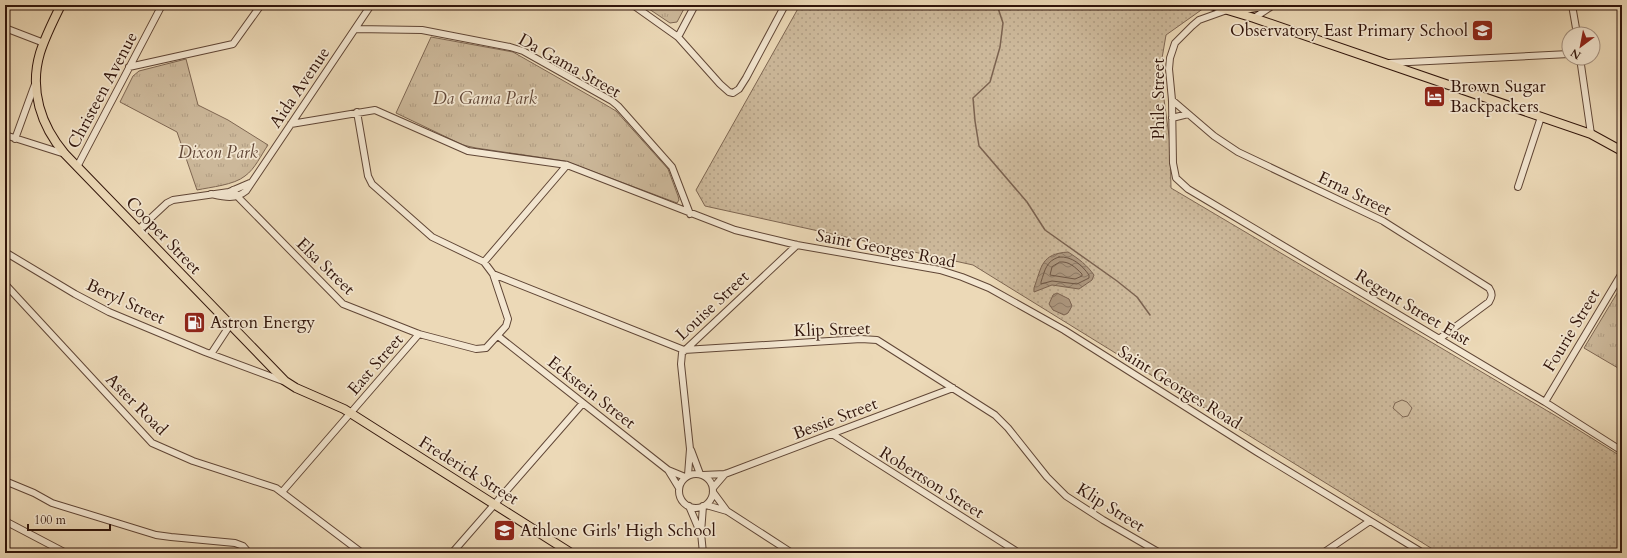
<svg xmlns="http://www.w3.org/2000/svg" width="1627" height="558" font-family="Cardo,serif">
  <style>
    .grass { fill: url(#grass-dots); stroke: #7e6652 }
    .park { fill: url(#park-tufts); stroke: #7e6652 }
    .garden { fill: #ccb89a; stroke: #7e6652 }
    .water { fill: url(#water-waves); stroke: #7b624f }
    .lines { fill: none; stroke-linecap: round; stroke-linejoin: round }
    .shore { stroke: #6e5644; stroke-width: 1 }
    .stream { stroke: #7b624f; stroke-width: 1.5 }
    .minor-casing { stroke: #604636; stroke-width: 8 }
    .major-casing { stroke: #31150b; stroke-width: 10 }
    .minor { stroke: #f3e6d0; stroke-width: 6 }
    .major { stroke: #ecd9b7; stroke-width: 8 }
    .labels { text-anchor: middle; stroke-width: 3.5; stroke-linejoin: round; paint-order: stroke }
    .poi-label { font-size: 17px; fill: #31150b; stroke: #f3e6d0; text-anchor: start }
    .street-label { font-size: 17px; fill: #31150b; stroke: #f3e6d0 }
    .park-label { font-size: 17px; font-style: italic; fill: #604636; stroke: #f3e6d0 }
  </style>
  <defs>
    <pattern id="grass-dots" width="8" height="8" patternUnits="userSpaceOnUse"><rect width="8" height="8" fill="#ccb89a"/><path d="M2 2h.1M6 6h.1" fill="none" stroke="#b09d83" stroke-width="1.8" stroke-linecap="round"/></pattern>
    <pattern id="park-tufts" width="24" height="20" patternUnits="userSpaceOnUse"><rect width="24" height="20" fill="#ccb89a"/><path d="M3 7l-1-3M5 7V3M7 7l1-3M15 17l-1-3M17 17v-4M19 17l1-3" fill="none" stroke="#b09d83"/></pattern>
    <pattern id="water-waves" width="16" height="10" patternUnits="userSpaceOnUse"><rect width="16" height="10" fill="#ac967d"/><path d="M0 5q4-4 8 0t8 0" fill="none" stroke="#8d7965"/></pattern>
  </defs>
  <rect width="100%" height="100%" fill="#ecd9b7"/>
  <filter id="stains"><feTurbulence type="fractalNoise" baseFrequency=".005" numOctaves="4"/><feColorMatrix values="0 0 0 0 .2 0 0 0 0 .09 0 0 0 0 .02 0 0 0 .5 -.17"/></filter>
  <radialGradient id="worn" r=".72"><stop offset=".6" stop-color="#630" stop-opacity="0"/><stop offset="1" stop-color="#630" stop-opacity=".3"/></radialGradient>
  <path class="grass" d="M 800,5 L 1193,5 L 1204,8 L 1166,35 L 1160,70 L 1170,143 L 1171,188 L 1556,416 L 1622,457 L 1622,553 L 1439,553 L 973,265 L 705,206 L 696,190 Z"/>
  <path class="park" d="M 643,5 L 686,5 L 677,22 L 670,23 Z
    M 431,37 L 513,52 L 606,105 L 616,111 L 668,169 L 678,196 L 679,200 L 677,203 L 565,161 L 476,148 L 463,145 L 396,113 Z
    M 186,59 L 198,105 L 228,120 L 268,145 C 261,155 255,169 245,176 C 234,185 211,187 197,190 L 177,132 L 120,102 L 133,76 L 139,71 Z
    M 1622,285 L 1622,361 L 1618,368 L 1584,348 Z"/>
  <path class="garden" d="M 1402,400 L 1407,402 L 1412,408 L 1408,416 L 1403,417 L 1393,408 L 1395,403 Z"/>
  <path class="water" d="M 1068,252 C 1079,259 1087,265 1094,275 L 1092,280 L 1079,289 L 1052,285 L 1034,292 L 1034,288 C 1042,266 1041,254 1068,252 Z
    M 1057,293 L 1069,299 L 1072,306 L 1068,313 L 1064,315 L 1053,310 L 1049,304 L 1053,295 Z"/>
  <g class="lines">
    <path class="shore" d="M 1059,257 C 1072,256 1082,265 1089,275 L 1089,278 L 1077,284 L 1052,281 L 1041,284 L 1041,282 C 1045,270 1046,261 1059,257 Z
      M 1060,262 C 1069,261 1075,267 1082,274 L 1082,276 L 1075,279 L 1050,275 L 1052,267 Z"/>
    <path class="stream" d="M 997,5 L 1003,23 L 1000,47 L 990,82 L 973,98 L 975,121 L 979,146 L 1027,202 L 1045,230 L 1117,281 L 1137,297 L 1150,315"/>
    <defs>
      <path id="minor" d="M 633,5 L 678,37 L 720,84 L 729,92 L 733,93 L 739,89 L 746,78 L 785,5
        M 1572,5 L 1577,34
        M 1227,10 L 1199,20 L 1192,26 L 1175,43 L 1170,58 L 1169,69 L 1172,100 L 1173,163 L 1176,178 L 1188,189 L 1545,402 L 1622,451
        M 1254,18 L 1272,6
        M 5,28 L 44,43
        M 355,29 L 422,30 L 510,47 L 523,51 L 612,101 L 618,106 L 672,167 L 690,214
        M 678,37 L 695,5
        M 1580,58 L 1591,134
        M 1389,63 L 1569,54
        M 129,67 L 233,44 L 261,5
        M 1172,100 L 1214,136 L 1238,152 L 1383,221 L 1489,288 C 1493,294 1492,297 1489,302 L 1439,339
        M 1172,118 L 1188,114
        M 291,124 L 375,110 L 468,151 L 567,165 L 735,230 L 797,245 L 940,270 L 962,277 L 989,288 L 1064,330 L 1257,452 L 1423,553
        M 5,135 L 65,154
        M 15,139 L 35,84
        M 77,167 L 162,5
        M 1518,187 L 1541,117
        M 233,190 L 237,196 L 343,304 L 419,334 L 476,349 L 486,348 L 506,326 L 508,319 L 493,274 L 484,262 L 432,237 L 372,184 L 368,176 L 357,112
        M 211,194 C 224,197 235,200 246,191 L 371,5
        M 138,230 L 167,203 L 173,200 L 229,192 L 250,183
        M 5,252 L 75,294 L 109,312 L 205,352 L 283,381
        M 484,262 L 567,165
        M 493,274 L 684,350 L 861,339 L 877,340 L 995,415 L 1008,428 L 1047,477 L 1066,496 L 1103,520 L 1160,553
        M 5,284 L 152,443 L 193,461 L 276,488 L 362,553
        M 498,336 L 668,470 L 685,477
        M 211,354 L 230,325
        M 1545,402 L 1622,273
        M 832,434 L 1019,553
        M 691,450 L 700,474
        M 668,470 L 679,488
        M679 491a17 17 0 1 1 34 0a17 17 0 1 1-34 0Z
        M 688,475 L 690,449 L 681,364 L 682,353 L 797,245
        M 703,475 L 725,474 L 953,388
        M 5,481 L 34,493 L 52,503 L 156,535 L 171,537 L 235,543 L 243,546 L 249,553
        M 713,488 L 725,474
        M 282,492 L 419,334
        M 713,492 L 727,511
        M 706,505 L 727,511 L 792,553
        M 689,506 L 700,532
        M 5,521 L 66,553
        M 452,553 L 583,403
        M 703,553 L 701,533 L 703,506
        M 1323,553 L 1370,521"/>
      <path id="major" d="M 61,5 C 53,21 45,37 40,53 C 29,90 41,126 65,154 L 285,381 L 296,388 L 344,409 L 571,553
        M 1211,5 L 1254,18 L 1591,134 L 1622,151
        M 1230,7 L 1250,8 L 1272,5"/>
    </defs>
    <use href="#minor" class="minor-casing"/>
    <use href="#major" class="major-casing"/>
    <use href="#minor" class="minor"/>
    <use href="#major" class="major"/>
  </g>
  <defs>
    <symbol id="school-square" viewBox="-11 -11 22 22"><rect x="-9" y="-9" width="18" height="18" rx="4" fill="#8f2418" stroke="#f3e6d0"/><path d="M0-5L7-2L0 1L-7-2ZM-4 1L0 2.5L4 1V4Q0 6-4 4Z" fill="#fff"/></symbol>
    <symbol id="hotel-square" viewBox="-11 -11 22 22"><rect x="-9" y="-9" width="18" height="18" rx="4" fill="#8f2418" stroke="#f3e6d0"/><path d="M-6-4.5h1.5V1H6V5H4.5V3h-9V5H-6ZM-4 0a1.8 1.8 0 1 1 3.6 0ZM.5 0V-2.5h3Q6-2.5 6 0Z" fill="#fff"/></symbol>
    <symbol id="fuel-square" viewBox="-11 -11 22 22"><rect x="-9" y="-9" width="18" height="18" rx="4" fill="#8f2418" stroke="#f3e6d0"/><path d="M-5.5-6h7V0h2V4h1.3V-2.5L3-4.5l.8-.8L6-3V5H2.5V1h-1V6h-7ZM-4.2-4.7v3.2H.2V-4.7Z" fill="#fff"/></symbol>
  </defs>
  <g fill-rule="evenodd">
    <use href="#school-square" x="1470" y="18" width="25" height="25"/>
    <use href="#hotel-square" x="1422" y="84" width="25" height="25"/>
    <use href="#fuel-square" x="182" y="310" width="25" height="25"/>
    <use href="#school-square" x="492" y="518" width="25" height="25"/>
  </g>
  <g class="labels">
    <g class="poi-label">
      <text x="1468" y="36" text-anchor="end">Observatory East Primary School</text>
      <text x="1450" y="92">Brown Sugar<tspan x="1450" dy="20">Backpackers</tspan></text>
      <text x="210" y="328">Astron Energy</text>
      <text x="520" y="536">Athlone Girls' High School</text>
    </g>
    <g class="street-label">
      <text transform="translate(570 65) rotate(29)" y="6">Da Gama Street</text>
      <text transform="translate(299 87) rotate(-56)" y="6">Aida Avenue</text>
      <text transform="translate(102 90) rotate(-62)" y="6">Christeen Avenue</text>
      <text transform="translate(1158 99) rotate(-90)" y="6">Phile Street</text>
      <text transform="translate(1355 193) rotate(26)" y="6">Erna Street</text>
      <text transform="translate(164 235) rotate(46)" y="6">Cooper Street</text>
      <text transform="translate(886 248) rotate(11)" y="6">Saint Georges Road</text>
      <text transform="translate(326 266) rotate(44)" y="6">Elsa Street</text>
      <text transform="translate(126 301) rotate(25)" y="6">Beryl Street</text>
      <text transform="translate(712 305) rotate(-43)" y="6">Louise Street</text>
      <text transform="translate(1413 307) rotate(31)" y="6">Regent Street East</text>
      <text transform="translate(832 329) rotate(-2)" y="6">Klip Street</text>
      <text transform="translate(1571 330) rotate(-59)" y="6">Fourie Street</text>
      <text transform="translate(375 364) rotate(-49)" y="6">East Street</text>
      <text transform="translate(1180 387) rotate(32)" y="6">Saint Georges Road</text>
      <text transform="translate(592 392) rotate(38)" y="6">Eckstein Street</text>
      <text transform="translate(137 404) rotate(45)" y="6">Aster Road</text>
      <text transform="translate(835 418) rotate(-21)" y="6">Bessie Street</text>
      <text transform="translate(469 470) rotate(32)" y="6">Frederick Street</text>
      <text transform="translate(932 482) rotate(32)" y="6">Robertson Street</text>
      <text transform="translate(1111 507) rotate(32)" y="6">Klip Street</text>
    </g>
    <g class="park-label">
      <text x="485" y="104">Da Gama Park</text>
      <text x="218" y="158">Dixon Park</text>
    </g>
  </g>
  <rect width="1627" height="558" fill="none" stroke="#ecd9b7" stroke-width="20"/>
  <rect x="6" y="6" width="1615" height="546" fill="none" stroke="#31150b" stroke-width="2"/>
  <rect x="10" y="10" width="1607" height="538" fill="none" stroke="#31150b"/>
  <g transform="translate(1581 46) rotate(212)"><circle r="19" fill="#f3e6d0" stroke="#a59281"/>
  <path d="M0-3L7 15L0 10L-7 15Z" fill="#8f2418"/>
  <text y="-6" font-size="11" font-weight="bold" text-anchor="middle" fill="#31150b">N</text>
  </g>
  <path d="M28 524v6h82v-6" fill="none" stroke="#31150b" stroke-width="2"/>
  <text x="34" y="524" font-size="12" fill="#31150b" stroke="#f3e6d0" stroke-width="3" paint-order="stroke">100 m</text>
  <rect width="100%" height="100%" filter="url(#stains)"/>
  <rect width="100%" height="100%" fill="url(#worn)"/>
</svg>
